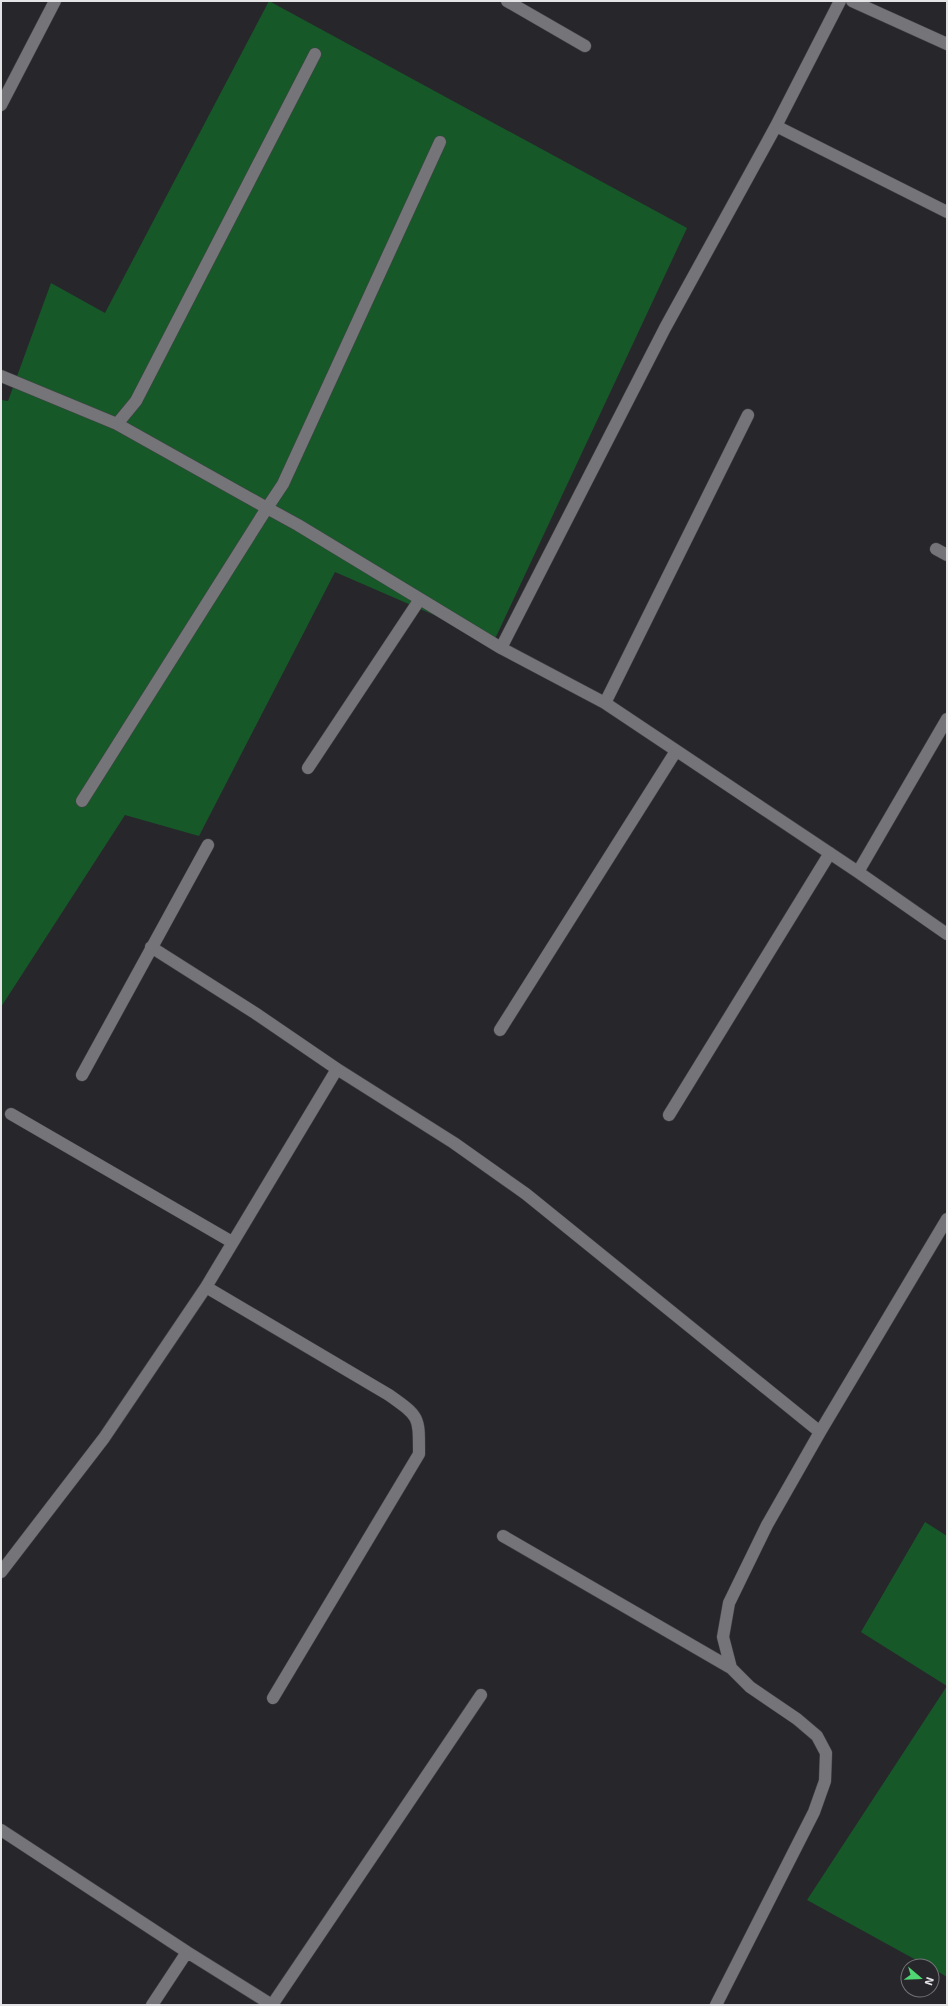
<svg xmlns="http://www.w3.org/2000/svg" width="948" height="2006" font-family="'Exo 2',sans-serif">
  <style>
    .green { fill: #175829 }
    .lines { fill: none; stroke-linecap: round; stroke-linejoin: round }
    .minor-casing { stroke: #434346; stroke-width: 13 }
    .minor { stroke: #747479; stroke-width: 12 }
  </style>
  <rect width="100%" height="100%" fill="#27272b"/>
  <path class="green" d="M 269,1 L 687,228 L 494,641 L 335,572 L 199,836 L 125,815 L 1,1007 L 1,400 L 8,401 L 51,283 L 105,313 Z
    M 925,1522 L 947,1536 L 947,1977 L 932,1968 L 932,1966 L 927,1966 L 807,1900 L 947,1686 L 861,1632 Z"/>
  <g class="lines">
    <defs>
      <path id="minor" d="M 507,1 L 585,46
        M 840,1 L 776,126 L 665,328 L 501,648 L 605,703 L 858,872 L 947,934
        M 852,1 L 947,44
        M 1,105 L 55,1
        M 776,126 L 947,212
        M 440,142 L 283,484 L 267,508 L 298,525 L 501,648
        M 1,376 L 117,424 L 136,401 L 315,54
        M 936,549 L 947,555
        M 605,703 L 748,415
        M 308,768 L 420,599
        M 82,801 L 267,508 L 117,424
        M 858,872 L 947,719
        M 151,947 L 255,1013 L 337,1069 L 454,1143 L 526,1194 L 820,1432
        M 500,1030 L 676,751
        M 82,1075 L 208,845
        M 11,1114 L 232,1242
        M 669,1115 L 830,853
        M 206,1287 L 389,1395 C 420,1417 419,1416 419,1454 L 273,1698
        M 503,1536 L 731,1668
        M 1,1572 L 104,1438 L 206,1287 L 337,1069
        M 1,1830 L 187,1952 L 272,2005
        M 152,2005 L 187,1952
        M 272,2005 L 481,1695
        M 716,2005 L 814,1812 L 825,1781 L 826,1753 L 817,1736 L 797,1719 L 750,1687 L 731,1668 L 723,1637 L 729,1603 L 767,1525 L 820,1432 L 947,1219"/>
    </defs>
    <use href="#minor" class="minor-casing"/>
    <use href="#minor" class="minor"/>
  </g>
  <rect width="948" height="2006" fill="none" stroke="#e4e4e7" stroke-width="4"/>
  <g transform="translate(920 1978) rotate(109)"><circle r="19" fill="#27272b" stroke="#737376"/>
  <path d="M0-3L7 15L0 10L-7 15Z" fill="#51d674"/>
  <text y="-6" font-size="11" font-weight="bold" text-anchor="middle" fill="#e4e4e7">N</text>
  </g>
</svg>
